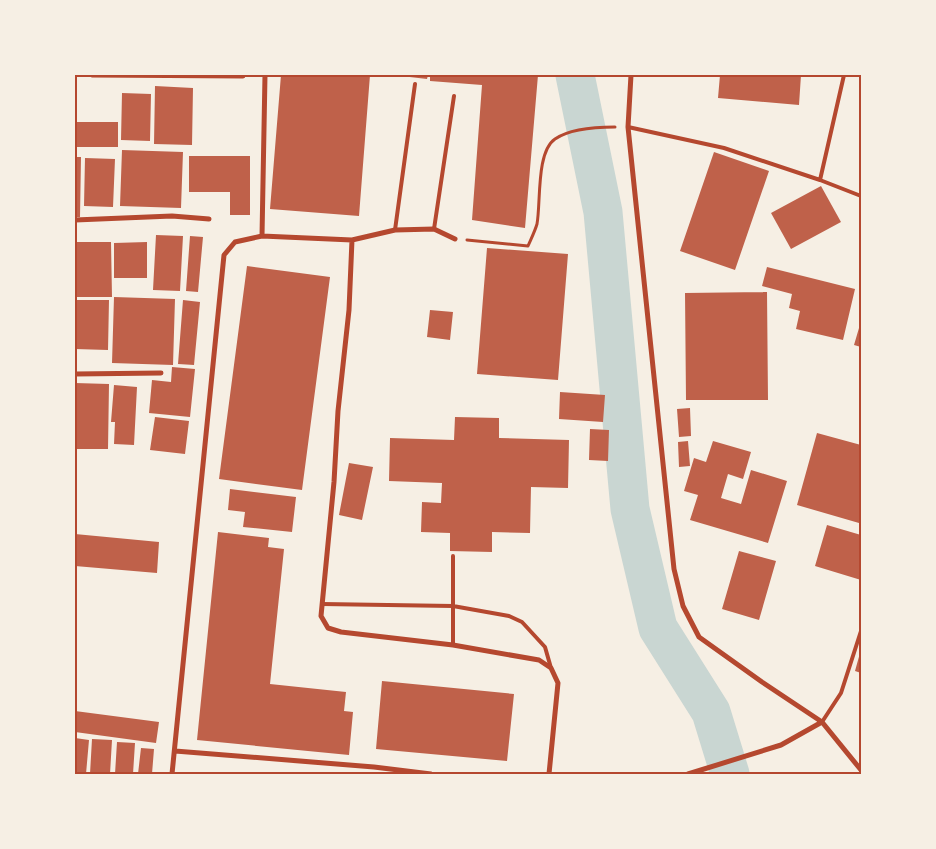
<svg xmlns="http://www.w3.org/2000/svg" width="936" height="849" font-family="'Archivo Narrow',sans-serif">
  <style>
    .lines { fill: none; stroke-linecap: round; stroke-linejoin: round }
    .river { stroke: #c9d6d2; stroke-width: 39 }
    .building { fill: #bf614a }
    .path { stroke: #b5482f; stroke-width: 3 }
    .service { stroke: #b5482f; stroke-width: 4 }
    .minor { stroke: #b5482f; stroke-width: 5 }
    .neatline { fill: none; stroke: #b5482f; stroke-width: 2 }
  </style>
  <rect width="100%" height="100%" fill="#f6efe4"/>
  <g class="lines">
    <path class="river" d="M 575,75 L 603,212 L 630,509 L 658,628 L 711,712 L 730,774"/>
  </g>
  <path class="building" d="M 281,75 L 370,75 L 359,216 L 270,209 Z
    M 401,75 L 428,75 L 427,79 L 401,76 Z
    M 430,75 L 538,75 L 525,228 L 472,220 L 482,85 L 430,81 Z
    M 720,75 L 801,75 L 799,105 L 718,98 Z
    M 155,86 L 193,88 L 192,145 L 154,144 Z
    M 122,93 L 151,94 L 150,141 L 121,140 Z
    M 75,122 L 118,122 L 118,147 L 75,147 Z
    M 122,150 L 183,152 L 181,208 L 120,206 Z
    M 714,152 L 769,171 L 735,270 L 680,251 Z
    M 189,156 L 250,156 L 250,215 L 230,215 L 230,192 L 189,192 Z
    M 75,157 L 81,157 L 80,217 L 75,217 Z
    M 85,158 L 115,159 L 113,207 L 84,206 Z
    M 821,186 L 841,222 L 791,249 L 771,213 Z
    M 156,235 L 183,236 L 180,291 L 153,290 Z
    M 190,236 L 203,237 L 198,292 L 186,291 Z
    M 75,242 L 111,242 L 112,297 L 75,297 Z
    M 147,242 L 147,278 L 114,278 L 114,243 Z
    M 487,248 L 568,254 L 558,380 L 477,374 Z
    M 247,266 L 330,277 L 302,490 L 219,479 Z
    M 767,267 L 855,289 L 843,340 L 796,329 L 800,311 L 789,308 L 792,294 L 762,286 Z
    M 767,292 L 768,400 L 686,400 L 685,293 Z
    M 114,297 L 175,299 L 173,365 L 112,363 Z
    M 75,300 L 109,300 L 108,350 L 75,349 Z
    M 183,300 L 200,302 L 194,365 L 178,364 Z
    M 430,310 L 453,312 L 450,340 L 427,337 Z
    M 859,328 L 861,328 L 861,347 L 854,345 Z
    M 172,367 L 195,369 L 190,417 L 149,413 L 152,380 L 171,382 Z
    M 75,383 L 109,384 L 108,449 L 75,449 Z
    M 114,385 L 137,387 L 134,445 L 114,444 L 115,422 L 111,422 Z
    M 560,392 L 605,395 L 603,422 L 559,419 Z
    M 690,408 L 691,436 L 679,437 L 677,409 Z
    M 155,417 L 189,421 L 185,454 L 150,450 Z
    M 455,417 L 499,418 L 499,438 L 569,440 L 568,488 L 531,487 L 530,533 L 492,532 L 492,552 L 450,551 L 450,533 L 421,532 L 422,502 L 441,503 L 442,483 L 389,481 L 390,438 L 454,440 Z
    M 590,429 L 609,430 L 608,461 L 589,460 Z
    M 817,433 L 861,445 L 861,515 L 859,523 L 797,505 Z
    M 688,441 L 690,466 L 679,467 L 678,442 Z
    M 713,441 L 751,452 L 743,479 L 728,474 L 721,498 L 741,504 L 751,470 L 787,481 L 768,543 L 690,520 L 698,495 L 684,491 L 694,458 L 706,462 Z
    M 349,463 L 373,467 L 362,520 L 339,515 Z
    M 230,489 L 296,497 L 292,532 L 243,527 L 245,512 L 228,510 Z
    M 827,525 L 861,535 L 861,580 L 815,566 Z
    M 218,532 L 269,538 L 268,547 L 284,549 L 270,684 L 346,692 L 344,711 L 353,712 L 349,755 L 197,740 Z
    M 75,534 L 159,542 L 157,573 L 75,566 Z
    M 739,551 L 776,561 L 759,620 L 722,609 Z
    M 860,653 L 861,653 L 861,673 L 855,671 Z
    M 382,681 L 514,694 L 507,761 L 376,749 Z
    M 75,711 L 159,722 L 156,743 L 75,732 Z
    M 75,738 L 89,740 L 86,774 L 75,774 Z
    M 92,739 L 112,740 L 110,774 L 90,774 Z
    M 117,742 L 135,743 L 133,774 L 115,774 Z
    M 141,748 L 154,749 L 152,774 L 138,774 Z"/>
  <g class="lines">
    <path class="path" d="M 467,240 L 528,246 C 531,239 535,231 537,224 C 541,202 536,152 555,139 C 571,128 597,127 615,127"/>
    <path class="service" d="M 628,127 L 724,148 L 820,180 L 844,75
      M 820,180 L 861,196
      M 434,229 L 454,96
      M 395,230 L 415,84
      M 453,556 L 453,645
      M 322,604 L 453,606 L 509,616 L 522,622 L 545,647 L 551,668
      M 822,722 L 841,693 L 861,631"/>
    <path class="minor" d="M 92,75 L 243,76
      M 631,75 L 628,127 L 674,569 L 683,606 L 699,637 L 762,682 L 822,722
      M 75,220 L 172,216 L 209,219
      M 262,236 L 352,240 L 349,310 L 338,411 L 334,482 L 321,616 L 328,628 L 341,632 L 453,645 L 539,660 L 551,668 L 558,683 L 549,774
      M 352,240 L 395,230 L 434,229 L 455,239
      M 75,374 L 161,373
      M 175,751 L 374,767 L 431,774
      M 172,774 L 224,255 L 235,242 L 262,236 L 265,75
      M 688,774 L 781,745 L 822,722 L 861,770"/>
  </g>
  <rect width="936" height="849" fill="none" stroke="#f6efe4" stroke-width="152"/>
  <rect x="76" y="76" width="784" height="697" class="neatline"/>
</svg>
